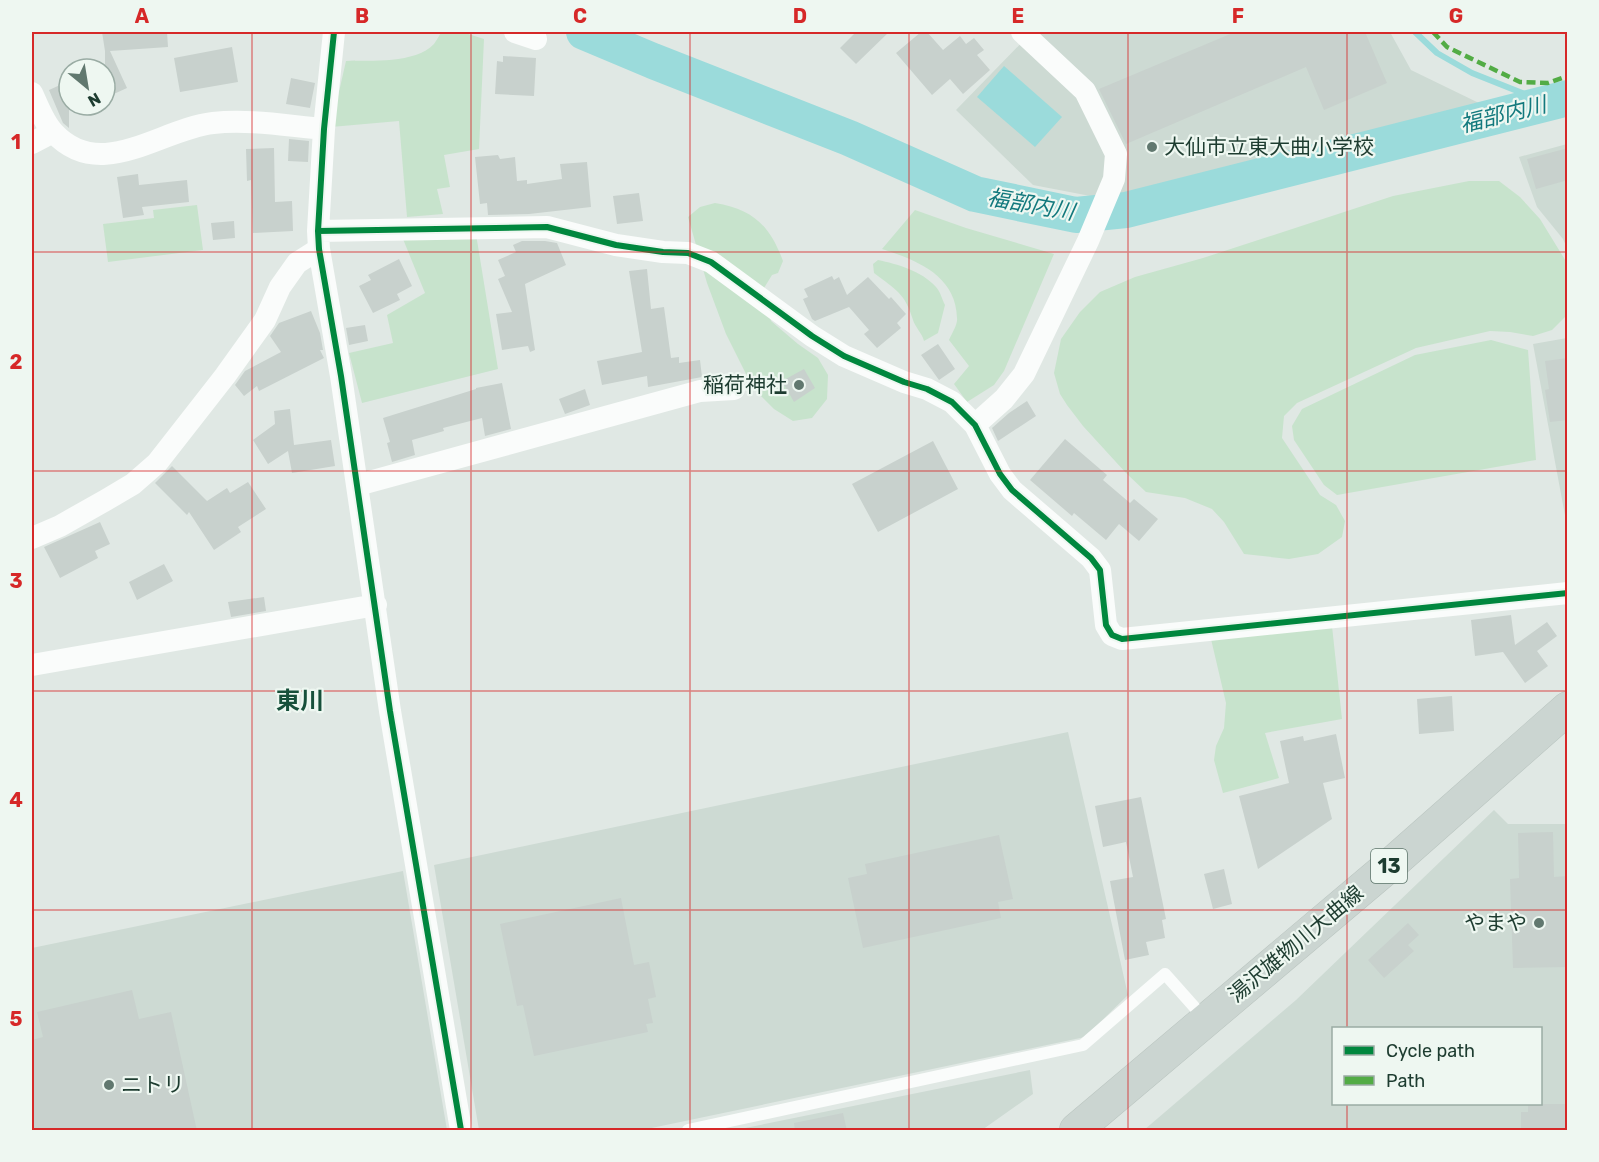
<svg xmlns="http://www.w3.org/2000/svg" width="1599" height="1162" font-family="Rubik,'Noto Sans JP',sans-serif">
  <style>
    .built { fill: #cddad3; fill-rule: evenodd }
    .green { fill: #c7e3cc }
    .water { fill: #9bdbdb }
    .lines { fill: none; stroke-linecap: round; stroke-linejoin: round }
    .stream { stroke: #9bdbdb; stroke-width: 6 }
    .river { stroke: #9bdbdb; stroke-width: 36 }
    .building { fill: #c8d1cd }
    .primary-casing { stroke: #bac5c0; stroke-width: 34 }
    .lane { stroke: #fafcfb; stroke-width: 12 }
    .street { stroke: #fafcfb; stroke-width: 22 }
    .primary { stroke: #cbd5d1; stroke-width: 33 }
    .quiet { stroke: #52ac45; stroke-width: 4.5; stroke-dasharray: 9 4.5; stroke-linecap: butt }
    .cycleway-casing { stroke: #eef7f1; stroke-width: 10 }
    .cycleway { stroke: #00873e; stroke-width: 6 }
    .grid { fill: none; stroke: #d62828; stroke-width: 1.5; stroke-opacity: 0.55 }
    .poi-dot { fill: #61786f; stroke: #eef7f1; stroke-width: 2 }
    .labels { text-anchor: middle; stroke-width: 4.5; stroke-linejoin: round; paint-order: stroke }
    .shield { fill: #eef7f1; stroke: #5c746a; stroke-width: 1.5 }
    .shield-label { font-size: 20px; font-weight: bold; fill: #1d3c30 }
    .poi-label { font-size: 21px; fill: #1d3c30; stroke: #eef7f1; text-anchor: start }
    .street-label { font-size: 21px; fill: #1d3c30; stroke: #eef7f1 }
    .water-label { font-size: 22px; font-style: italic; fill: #12797d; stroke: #eef7f1 }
    .quarter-label { font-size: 24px; font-weight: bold; fill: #17503b; stroke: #eef7f1 }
    .neatline { fill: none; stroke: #d62828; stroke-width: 2 }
    .grid-label { font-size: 20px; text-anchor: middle; font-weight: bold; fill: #d62828 }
  </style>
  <rect width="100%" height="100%" fill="#e0e8e4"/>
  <path class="built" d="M 1032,32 L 1390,32 L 1411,70 L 1481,104 L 1106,199 L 1033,185 L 956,110 Z
    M 1567,144 L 1567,248 L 1563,239 L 1537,207 L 1519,157 Z
    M 1567,338 L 1567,526 L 1533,344 Z
    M 1068,732 L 1128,995 L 1085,1037 L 642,1130 L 479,1130 L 434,865 Z
    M 1494,810 L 1508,824 L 1567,824 L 1567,1130 L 1144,1130 L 1296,1000 ZM 1334,1028 L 1540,1028 L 1540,1104 L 1334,1104 Z
    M 403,871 L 447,1130 L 32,1130 L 32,948 Z
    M 1030,1070 L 1033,1094 L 982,1130 L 745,1130 L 745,1128 Z"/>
  <path class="green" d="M 442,32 L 462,32 L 484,39 L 479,149 L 444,155 L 450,187 L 437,189 L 443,214 L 407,217 L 399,121 L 331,127 L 346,61 C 371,60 415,64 434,44 C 437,40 439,35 442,32 Z
    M 1469,181 L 1499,181 L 1520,197 L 1540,219 L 1567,263 L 1567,315 L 1552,330 L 1533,336 L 1510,332 L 1490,331 L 1416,348 L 1297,403 L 1284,416 L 1282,438 L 1320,495 L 1336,505 L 1345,521 L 1342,537 L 1318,554 L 1289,559 L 1244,554 L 1224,522 L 1212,509 L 1185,498 L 1146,492 L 1126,473 L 1083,426 L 1067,405 L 1060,394 L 1054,373 L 1061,339 L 1080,312 L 1100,292 L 1135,277 L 1203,258 L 1393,196 Z
    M 715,203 C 753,209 770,226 783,261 L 778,273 L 772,275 L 764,288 L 771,321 L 798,344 L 818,358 L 828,375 L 827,399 L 812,418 L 793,421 L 774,409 L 753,388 L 726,334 L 707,283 L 688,217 L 700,207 Z
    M 197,205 L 203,250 L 108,262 L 103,224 L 154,218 L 153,210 Z
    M 915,210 L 966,228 L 1054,254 L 1004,371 L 994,385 L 967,402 L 954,384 L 969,366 L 949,340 C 952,333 958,324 957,318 C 956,275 916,260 882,249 Z
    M 476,234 L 498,369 L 362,403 L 349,353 L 393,343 L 387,315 L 425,293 L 403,239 Z
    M 878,260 C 897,264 922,271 936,287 C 940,291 942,299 945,305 L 938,333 L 924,341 C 922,333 915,327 913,320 C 905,293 896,290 874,273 L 873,264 Z
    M 1491,340 L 1528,350 L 1536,460 L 1337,495 L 1324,485 L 1294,440 L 1292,426 L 1302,409 L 1415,355 Z
    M 1332,626 L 1342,719 L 1265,733 L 1279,778 L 1223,793 L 1214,760 L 1216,746 L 1224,728 L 1226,703 L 1211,639 Z"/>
  <path class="water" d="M 1004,66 L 1062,117 L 1035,147 L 977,97 Z"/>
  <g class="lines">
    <path class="stream" d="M 1415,32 L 1437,53 L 1472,73 L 1547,103"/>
    <path class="river" d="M 584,32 L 653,61 L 849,138 L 975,194 L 1076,215 L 1126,210 L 1568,98"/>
  </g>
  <path class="building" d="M 102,32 L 167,32 L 168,47 L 110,51 L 127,88 L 105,98 L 105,51 Z
    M 856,32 L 889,32 L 856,64 L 840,48 Z
    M 921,32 L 927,32 L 943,50 L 960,36 L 966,44 L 974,38 L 984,50 L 977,55 L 990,70 L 963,94 L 950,79 L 932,95 L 896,53 Z
    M 1235,32 L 1365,32 L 1387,83 L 1324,110 L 1306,67 L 1126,144 L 1099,89 Z
    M 232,47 L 238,82 L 180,92 L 174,58 Z
    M 503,56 L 536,58 L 534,96 L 495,94 L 497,61 L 503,62 Z
    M 291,78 L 315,83 L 310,108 L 286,104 Z
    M 69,81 L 69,128 L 63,123 L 49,90 Z
    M 289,139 L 309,141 L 308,162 L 288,161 Z
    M 274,148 L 275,202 L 292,201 L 293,231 L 253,233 L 251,180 L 247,181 L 246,149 Z
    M 1568,148 L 1568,180 L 1536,189 L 1527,159 Z
    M 498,155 L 500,159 L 515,157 L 517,181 L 527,180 L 527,184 L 562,179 L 560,164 L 587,162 L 591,207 L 529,214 L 488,215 L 487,203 L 480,204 L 475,157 Z
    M 138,174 L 139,185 L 187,180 L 189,202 L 142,207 L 144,215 L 123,218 L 117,177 Z
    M 639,193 L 643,221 L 617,224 L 613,196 Z
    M 234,221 L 235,238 L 213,240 L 211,223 Z
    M 522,241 L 545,241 L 557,243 L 566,265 L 525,284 L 535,350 L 530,352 L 528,346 L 502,350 L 496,314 L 512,312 L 498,279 L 505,276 L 498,260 L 516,252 L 513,245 Z
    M 399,259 L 412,286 L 397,294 L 400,300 L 373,313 L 359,286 L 371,280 L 368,275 Z
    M 647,269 L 651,309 L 664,307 L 671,358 L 679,357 L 679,363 L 700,360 L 702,377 L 648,387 L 647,376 L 602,385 L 597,361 L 642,352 L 629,271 Z
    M 832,276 L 834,280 L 839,277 L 847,295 L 868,277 L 889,299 L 891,297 L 906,314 L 897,323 L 901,328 L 877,348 L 864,334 L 869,330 L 849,307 L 815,321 L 812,319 L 803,299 L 808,297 L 804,289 Z
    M 311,311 L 320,333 L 323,350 L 320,350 L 324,358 L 259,391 L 257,386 L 244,396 L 235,385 L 245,371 L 281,352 L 270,336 L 279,323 Z
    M 365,325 L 368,341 L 349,345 L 346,328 Z
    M 938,344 L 955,369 L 939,380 L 921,355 Z
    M 1568,358 L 1568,420 L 1550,422 L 1545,390 L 1549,389 L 1545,361 Z
    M 804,369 L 815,388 L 794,402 L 782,381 Z
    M 502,383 L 511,429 L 485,436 L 482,418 L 443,428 L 444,431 L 412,440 L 415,455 L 392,462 L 387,443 L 390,442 L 383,418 L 476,389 L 476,388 Z
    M 585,389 L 590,405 L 565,414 L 559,399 Z
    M 1027,401 L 1036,416 L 998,441 L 992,428 L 1009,413 Z
    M 290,409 L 294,445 L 331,440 L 335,466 L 292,473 L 288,451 L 268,464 L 253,440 L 275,424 L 274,411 Z
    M 1065,439 L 1107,475 L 1103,480 L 1130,503 L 1134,499 L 1158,519 L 1139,541 L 1119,524 L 1106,540 L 1074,513 L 1072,516 L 1030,480 Z
    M 933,441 L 958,489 L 878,532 L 852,484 Z
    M 172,466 L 207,501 L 227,488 L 230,493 L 248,482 L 266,509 L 238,527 L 241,532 L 214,550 L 189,512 L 187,515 L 155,483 Z
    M 100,522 L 110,544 L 95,551 L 98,558 L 60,578 L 44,547 Z
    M 164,564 L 173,581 L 137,600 L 129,582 Z
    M 264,597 L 266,611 L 231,617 L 228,602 Z
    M 1511,615 L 1515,645 L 1547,622 L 1557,636 L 1537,651 L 1548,666 L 1525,683 L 1503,652 L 1475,656 L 1471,620 Z
    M 1452,696 L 1454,731 L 1419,734 L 1417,699 Z
    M 1336,734 L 1345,778 L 1323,783 L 1332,819 L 1258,869 L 1239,796 L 1289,783 L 1280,741 L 1303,736 L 1304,741 Z
    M 1141,797 L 1166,919 L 1162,920 L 1165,938 L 1146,942 L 1149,955 L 1125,960 L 1110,881 L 1133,877 L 1126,842 L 1103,847 L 1095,806 Z
    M 1553,832 L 1554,877 L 1568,876 L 1568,967 L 1513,968 L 1510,879 L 1519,878 L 1518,833 Z
    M 999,835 L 1013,899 L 998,902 L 1001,918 L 863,948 L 848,878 L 867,874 L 865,864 Z
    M 1224,869 L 1232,904 L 1213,909 L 1204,874 Z
    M 621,898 L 634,965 L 649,962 L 656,997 L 648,999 L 653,1023 L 646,1024 L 648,1032 L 534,1056 L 523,1005 L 517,1006 L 500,924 Z
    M 1408,923 L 1419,935 L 1408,945 L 1414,951 L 1384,978 L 1368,960 Z
    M 132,990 L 139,1019 L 171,1012 L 197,1131 L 32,1131 L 32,1040 L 43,1037 L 37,1012 Z
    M 1528,1104 L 1568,1104 L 1568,1131 L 1521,1131 L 1521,1112 L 1528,1112 Z
    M 843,1113 L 847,1131 L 795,1131 L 794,1123 Z"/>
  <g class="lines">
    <defs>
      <path id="primary" d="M 1076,1130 L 1397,859 L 1568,708"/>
    </defs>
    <use href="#primary" class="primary-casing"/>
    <path class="lane" d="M 688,1130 L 1083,1045 L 1165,974 L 1205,1019"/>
    <path class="street" d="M 334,32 L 324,129 L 318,231 L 319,249 L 341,376 L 390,711 L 461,1130
      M 515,32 L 536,39
      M 32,93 C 38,106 44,123 54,133 C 101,183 160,129 213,123 C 249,119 288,126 324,129
      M 32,143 L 53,132
      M 318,231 L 547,227 L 616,245 L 663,252 L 688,253 L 711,262 L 812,336 L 844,356 L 904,382 L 927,389 L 952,402 L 975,425 L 1000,474 L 1012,490 L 1091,558 L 1100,570 L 1106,625 L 1112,635 L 1122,639 L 1568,593
      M 975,425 L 1004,399 L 1024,374 L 1088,241 L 1114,179 L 1116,154 L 1085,91 L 1022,32
      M 358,485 L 700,391 L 734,389
      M 32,538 L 60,526 L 106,500 L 133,484 L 157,463 L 225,376 L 265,320 L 280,287 L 297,263 L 319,249
      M 32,665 L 376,605"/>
    <use href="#primary" class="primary"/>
    <path class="quiet" d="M 1433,32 L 1447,47 L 1520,82 L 1548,83 L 1568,76"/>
    <defs>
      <path id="cycleway" d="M 334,32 L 324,129 L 318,231 L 319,249 L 341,376 L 390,711 L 461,1130
        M 318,231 L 547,227 L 616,245 L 663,252 L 688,253 L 711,262 L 812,336 L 844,356 L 904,382 L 927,389 L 952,402 L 975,425 L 1000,474 L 1012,490 L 1091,558 L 1100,570 L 1106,625 L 1112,635 L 1122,639 L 1568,593"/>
    </defs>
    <use href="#cycleway" class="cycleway-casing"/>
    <use href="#cycleway" class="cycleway"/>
  </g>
  <path class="grid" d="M 252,32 L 252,1130M 471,32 L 471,1130M 690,32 L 690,1130M 909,32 L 909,1130M 1128,32 L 1128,1130M 1347,32 L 1347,1028M 32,252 L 1568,252M 32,471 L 1568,471M 32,691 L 1568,691M 32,910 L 1568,910M 1347,1104 L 1347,1130"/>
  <g class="poi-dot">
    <circle cx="1152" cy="147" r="6"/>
    <circle cx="799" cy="385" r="6"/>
    <circle cx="1539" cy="923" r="6"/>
    <circle cx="109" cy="1085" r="6"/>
  </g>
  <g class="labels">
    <rect class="shield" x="1371" y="849" width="36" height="34" rx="4.5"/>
    <g class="shield-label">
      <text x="1389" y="873">13</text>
    </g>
    <g class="poi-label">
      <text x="1164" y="154">大仙市立東大曲小学校</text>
      <text x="787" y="392" text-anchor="end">稲荷神社</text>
      <text x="1527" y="930" text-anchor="end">やまや</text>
      <text x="121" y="1092">ニトリ</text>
    </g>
    <g class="street-label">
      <text transform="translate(1296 944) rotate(-40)" y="7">湯沢雄物川大曲線</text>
    </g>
    <g class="water-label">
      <text transform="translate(1503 114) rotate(-14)" y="8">福部内川</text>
      <text transform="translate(1031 204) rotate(10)" y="8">福部内川</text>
    </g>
    <g class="quarter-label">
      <text x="300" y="709">東川</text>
    </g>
  </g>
  <rect width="1599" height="1162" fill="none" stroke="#eef7f1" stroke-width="66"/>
  <rect x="1332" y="1027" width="210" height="78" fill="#eef7f1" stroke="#9aaca4" stroke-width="1.5"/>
  <rect x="1344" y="1046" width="30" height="9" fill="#00873e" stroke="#9aaca4" stroke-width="1.5"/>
  <text x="1386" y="1057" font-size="18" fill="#1d3c30">Cycle path</text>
  <rect x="1344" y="1076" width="30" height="9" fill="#52ac45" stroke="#9aaca4" stroke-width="1.5"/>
  <text x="1386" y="1087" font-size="18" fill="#1d3c30">Path</text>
  <g transform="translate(87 87) rotate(150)"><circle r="28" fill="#eef7f1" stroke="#9aaca4" stroke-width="1.5"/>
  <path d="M0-4.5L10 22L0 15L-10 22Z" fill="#61786f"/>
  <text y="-9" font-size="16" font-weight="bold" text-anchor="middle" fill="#1d3c30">N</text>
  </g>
  <rect x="33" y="33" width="1533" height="1096" class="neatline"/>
  <g class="grid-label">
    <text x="142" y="23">A</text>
    <text x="362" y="23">B</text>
    <text x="580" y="23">C</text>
    <text x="800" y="23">D</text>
    <text x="1018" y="23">E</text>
    <text x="1238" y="23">F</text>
    <text x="1456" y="23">G</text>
    <text x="16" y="149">1</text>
    <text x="16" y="369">2</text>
    <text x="16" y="588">3</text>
    <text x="16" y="807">4</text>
    <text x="16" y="1026">5</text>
  </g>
</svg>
